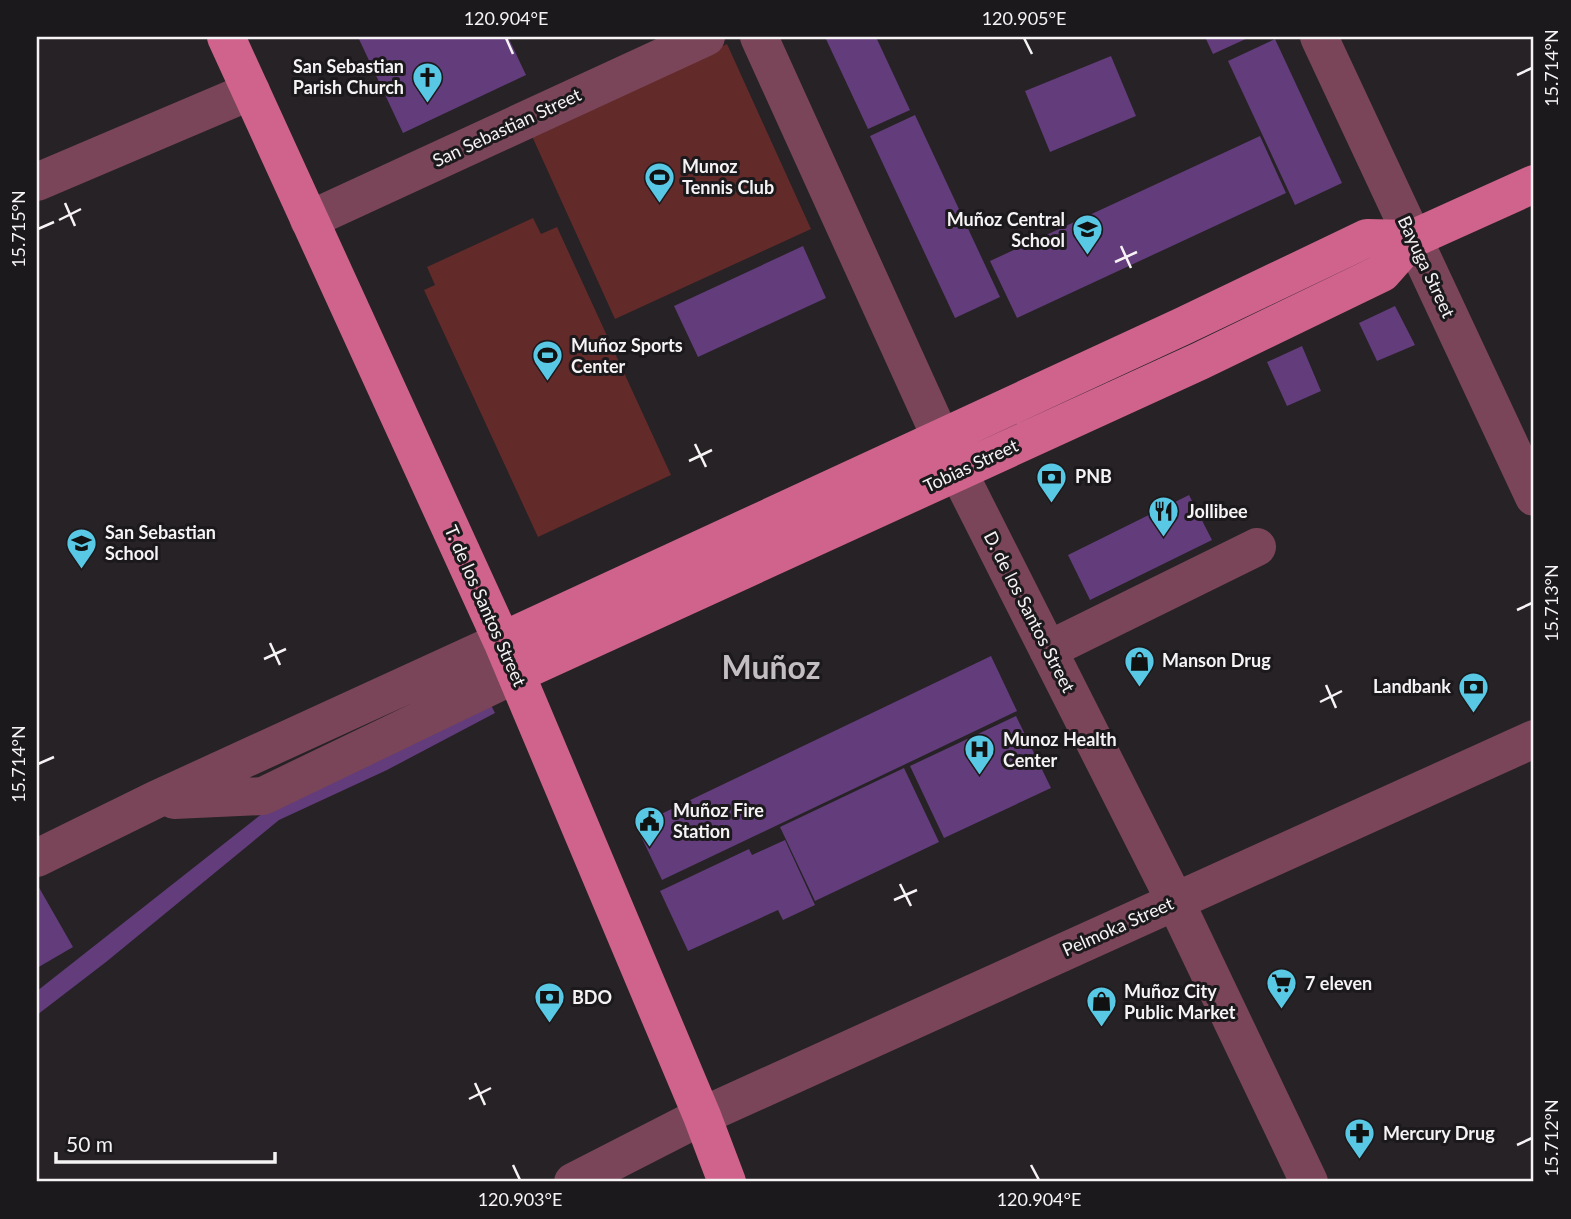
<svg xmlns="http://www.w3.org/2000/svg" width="1571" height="1219" font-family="Lato,sans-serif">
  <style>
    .green { fill: #632a2a }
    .building { fill: #623c7b }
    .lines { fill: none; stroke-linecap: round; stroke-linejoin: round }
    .minor { stroke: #7a4558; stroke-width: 38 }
    .major { stroke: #cf638b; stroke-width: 38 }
    .ticks { fill: none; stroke: #f6f3f5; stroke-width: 2.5 }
    .labels { text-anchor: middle; stroke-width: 6; stroke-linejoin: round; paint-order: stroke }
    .poi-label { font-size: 18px; font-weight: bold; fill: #f6f3f5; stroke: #1c191c; text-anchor: start }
    .street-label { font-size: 18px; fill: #f6f3f5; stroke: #1c191c }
    .town-label { font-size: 32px; font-weight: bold; fill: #c3bec2; stroke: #1c191c }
    .neatline { fill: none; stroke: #f6f3f5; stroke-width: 2.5 }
    .ticks-label { font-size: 18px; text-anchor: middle; fill: #f6f3f5 }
  </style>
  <rect width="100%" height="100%" fill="#262225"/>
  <path class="green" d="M 727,44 L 811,229 L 615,319 L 531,134 Z
    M 533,218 L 541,234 L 557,227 L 671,475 L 538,537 L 424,290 L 435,285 L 427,267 Z"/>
  <path class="building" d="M 358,37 L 508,37 L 526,75 L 403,133 Z
    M 825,37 L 876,37 L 910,110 L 868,129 Z
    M 1205,37 L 1250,37 L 1213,54 Z
    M 1275,39 L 1342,183 L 1295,205 L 1228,61 Z
    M 1111,56 L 1136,116 L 1050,152 L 1025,91 Z
    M 915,115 L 1000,297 L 955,318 L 870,136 Z
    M 1260,136 L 1286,193 L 1017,318 L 990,261 Z
    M 803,246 L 826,298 L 698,357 L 674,306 Z
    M 1395,306 L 1415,345 L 1377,361 L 1359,323 Z
    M 1302,346 L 1321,391 L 1287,406 L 1267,362 Z
    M 1189,495 L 1212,540 L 1090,600 L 1068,555 Z
    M 991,656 L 1017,711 L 662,880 L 636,826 Z
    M 488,699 L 495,713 L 387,770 L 279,820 L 106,962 L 37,1015 L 37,991 L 277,802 Z
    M 1016,716 L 1051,788 L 944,838 L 910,766 Z
    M 904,768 L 939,842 L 815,901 L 780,827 Z
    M 785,840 L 815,905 L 783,920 L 778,910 L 688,951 L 660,891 L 749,849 L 752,855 Z
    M 37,884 L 73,947 L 37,968 Z"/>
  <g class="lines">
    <path class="minor" d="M 759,37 L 941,438 L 1175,901 L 1309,1182
      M 1319,37 L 1534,497
      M 37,182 L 251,91
      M 309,220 L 706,37
      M 1048,650 L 1257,547
      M 174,800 L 263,796 L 516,674
      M 37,858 L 155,800 L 502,641
      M 573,1182 L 702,1116 L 1534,739"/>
    <path class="major" d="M 226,37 L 502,641 L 702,1116 L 727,1182
      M 502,641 L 1183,326 L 1367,238 L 1412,239
      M 516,674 L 1200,361 L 1382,273 L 1412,239 L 1534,184"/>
  </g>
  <path class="ticks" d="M 506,38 L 513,54M 1024,38 L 1032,54M 1517,75 L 1532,68M 65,203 L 75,226M 59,220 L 81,209M 38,229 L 54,222M 1121,246 L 1131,268M 1115,262 L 1137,252M 695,444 L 706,467M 689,461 L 712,450M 1517,610 L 1532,603M 270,643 L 280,665M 264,659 L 286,649M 1326,685 L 1336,708M 1320,702 L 1342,691M 38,764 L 54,757M 900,884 L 911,906M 894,900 L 917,890M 475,1083 L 485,1105M 469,1099 L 491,1088M 1517,1145 L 1532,1138M 513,1165 L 520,1180M 1031,1165 L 1039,1180"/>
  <defs>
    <symbol id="church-pin" viewBox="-11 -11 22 30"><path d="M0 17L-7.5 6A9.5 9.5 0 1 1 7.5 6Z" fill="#59c8e4" stroke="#1c191c"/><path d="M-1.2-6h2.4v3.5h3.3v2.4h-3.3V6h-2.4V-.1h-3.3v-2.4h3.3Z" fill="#111"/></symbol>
    <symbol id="stadium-pin" viewBox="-11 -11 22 30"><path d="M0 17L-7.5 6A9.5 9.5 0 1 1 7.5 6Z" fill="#59c8e4" stroke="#1c191c"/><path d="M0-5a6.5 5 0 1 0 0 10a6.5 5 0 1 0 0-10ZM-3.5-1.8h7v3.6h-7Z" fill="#111"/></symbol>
    <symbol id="school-pin" viewBox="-11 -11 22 30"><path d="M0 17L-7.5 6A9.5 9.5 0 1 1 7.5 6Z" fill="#59c8e4" stroke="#1c191c"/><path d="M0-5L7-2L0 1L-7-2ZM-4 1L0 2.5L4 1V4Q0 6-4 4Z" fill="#111"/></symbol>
    <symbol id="bank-pin" viewBox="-11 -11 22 30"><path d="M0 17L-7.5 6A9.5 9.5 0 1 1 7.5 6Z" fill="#59c8e4" stroke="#1c191c"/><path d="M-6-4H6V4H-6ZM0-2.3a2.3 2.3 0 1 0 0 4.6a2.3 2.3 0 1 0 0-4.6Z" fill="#111"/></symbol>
    <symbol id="restaurant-pin" viewBox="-11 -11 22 30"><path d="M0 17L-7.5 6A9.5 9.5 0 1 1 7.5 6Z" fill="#59c8e4" stroke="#1c191c"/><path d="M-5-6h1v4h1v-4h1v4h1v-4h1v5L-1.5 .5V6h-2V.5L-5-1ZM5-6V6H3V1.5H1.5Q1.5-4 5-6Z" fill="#111"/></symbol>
    <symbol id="shop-pin" viewBox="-11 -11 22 30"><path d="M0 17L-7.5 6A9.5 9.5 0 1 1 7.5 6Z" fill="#59c8e4" stroke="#1c191c"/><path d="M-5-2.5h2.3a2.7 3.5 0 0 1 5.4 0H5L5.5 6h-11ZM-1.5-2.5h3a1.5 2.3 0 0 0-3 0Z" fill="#111"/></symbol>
    <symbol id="hospital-pin" viewBox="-11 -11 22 30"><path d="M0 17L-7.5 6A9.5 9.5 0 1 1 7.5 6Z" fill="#59c8e4" stroke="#1c191c"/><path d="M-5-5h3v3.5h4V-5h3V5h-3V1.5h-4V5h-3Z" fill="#111"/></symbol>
    <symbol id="civic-pin" viewBox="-11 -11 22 30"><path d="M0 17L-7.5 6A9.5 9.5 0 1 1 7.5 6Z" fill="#59c8e4" stroke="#1c191c"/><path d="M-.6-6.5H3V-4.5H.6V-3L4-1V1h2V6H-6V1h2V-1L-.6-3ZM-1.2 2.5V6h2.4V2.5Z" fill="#111"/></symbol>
    <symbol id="supermarket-pin" viewBox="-11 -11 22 30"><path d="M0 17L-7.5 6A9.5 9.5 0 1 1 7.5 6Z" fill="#59c8e4" stroke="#1c191c"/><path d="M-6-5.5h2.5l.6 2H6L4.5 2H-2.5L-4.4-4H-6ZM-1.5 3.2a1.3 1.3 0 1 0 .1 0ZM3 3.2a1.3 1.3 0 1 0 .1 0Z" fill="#111"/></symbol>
    <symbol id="pharmacy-pin" viewBox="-11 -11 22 30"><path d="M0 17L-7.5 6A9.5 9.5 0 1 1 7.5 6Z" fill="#59c8e4" stroke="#1c191c"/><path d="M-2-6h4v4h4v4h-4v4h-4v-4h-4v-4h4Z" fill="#111"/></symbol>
  </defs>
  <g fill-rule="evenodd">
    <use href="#church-pin" x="410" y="60" width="35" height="47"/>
    <use href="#stadium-pin" x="642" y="160" width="35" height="47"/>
    <use href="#school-pin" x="1070" y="212" width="35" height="47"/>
    <use href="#stadium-pin" x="530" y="338" width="35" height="47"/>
    <use href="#bank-pin" x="1034" y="460" width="35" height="47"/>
    <use href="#restaurant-pin" x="1146" y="494" width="35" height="47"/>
    <use href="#school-pin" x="64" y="526" width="35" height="47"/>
    <use href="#shop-pin" x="1122" y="644" width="35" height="47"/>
    <use href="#bank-pin" x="1456" y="670" width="35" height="47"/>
    <use href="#hospital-pin" x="962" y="732" width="35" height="47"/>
    <use href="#civic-pin" x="632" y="804" width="35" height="47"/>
    <use href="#supermarket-pin" x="1264" y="966" width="35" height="47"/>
    <use href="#bank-pin" x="532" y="980" width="35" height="47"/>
    <use href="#shop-pin" x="1084" y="984" width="35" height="47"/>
    <use href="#pharmacy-pin" x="1342" y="1116" width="35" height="47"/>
  </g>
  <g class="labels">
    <g class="poi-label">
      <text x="404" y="73" text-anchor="end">San Sebastian<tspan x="404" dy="21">Parish Church</tspan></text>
      <text x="682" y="173">Munoz<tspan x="682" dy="21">Tennis Club</tspan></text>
      <text x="1065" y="226" text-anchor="end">Muñoz Central<tspan x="1065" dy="21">School</tspan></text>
      <text x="571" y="352">Muñoz Sports<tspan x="571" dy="21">Center</tspan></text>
      <text x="1075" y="483">PNB</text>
      <text x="1187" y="518">Jollibee</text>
      <text x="105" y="539">San Sebastian<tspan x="105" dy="21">School</tspan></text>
      <text x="1162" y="667">Manson Drug</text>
      <text x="1451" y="693" text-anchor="end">Landbank</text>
      <text x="1003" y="746">Munoz Health<tspan x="1003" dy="21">Center</tspan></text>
      <text x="673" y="817">Muñoz Fire<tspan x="673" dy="21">Station</tspan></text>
      <text x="1305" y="990">7 eleven</text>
      <text x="1124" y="998">Muñoz City<tspan x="1124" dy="21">Public Market</tspan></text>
      <text x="572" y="1004">BDO</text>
      <text x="1383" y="1140">Mercury Drug</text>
    </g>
    <g class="street-label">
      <text transform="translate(507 128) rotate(-25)" y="6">San Sebastian Street</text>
      <text transform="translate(1426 267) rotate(65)" y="6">Bayuga Street</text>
      <text transform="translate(971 466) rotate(-25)" y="6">Tobias Street</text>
      <text transform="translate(485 606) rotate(66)" y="6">T. de los Santos Street</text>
      <text transform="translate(1029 612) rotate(63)" y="6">D. de los Santos Street</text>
      <text transform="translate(1118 927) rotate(-24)" y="6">Pelmoka Street</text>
    </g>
    <g class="town-label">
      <text x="771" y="679">Muñoz</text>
    </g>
  </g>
  <rect width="1571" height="1219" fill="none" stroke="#1c191c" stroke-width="77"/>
  <path d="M56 1152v10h219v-10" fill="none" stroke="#f6f3f5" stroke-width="3.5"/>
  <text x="66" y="1152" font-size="21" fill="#f6f3f5" stroke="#1c191c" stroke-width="5" paint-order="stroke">50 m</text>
  <rect x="38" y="38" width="1494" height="1142" class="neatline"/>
  <g class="ticks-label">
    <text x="506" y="25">120.904°E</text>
    <text x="1024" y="25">120.905°E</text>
    <text transform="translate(1552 68) rotate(-90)" y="6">15.714°N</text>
    <text transform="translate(19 229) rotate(-90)" y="6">15.715°N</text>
    <text transform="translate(1552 603) rotate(-90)" y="6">15.713°N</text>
    <text transform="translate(19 764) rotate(-90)" y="6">15.714°N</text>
    <text transform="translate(1552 1138) rotate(-90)" y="6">15.712°N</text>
    <text x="520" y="1206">120.903°E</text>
    <text x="1039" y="1206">120.904°E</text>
  </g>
</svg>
